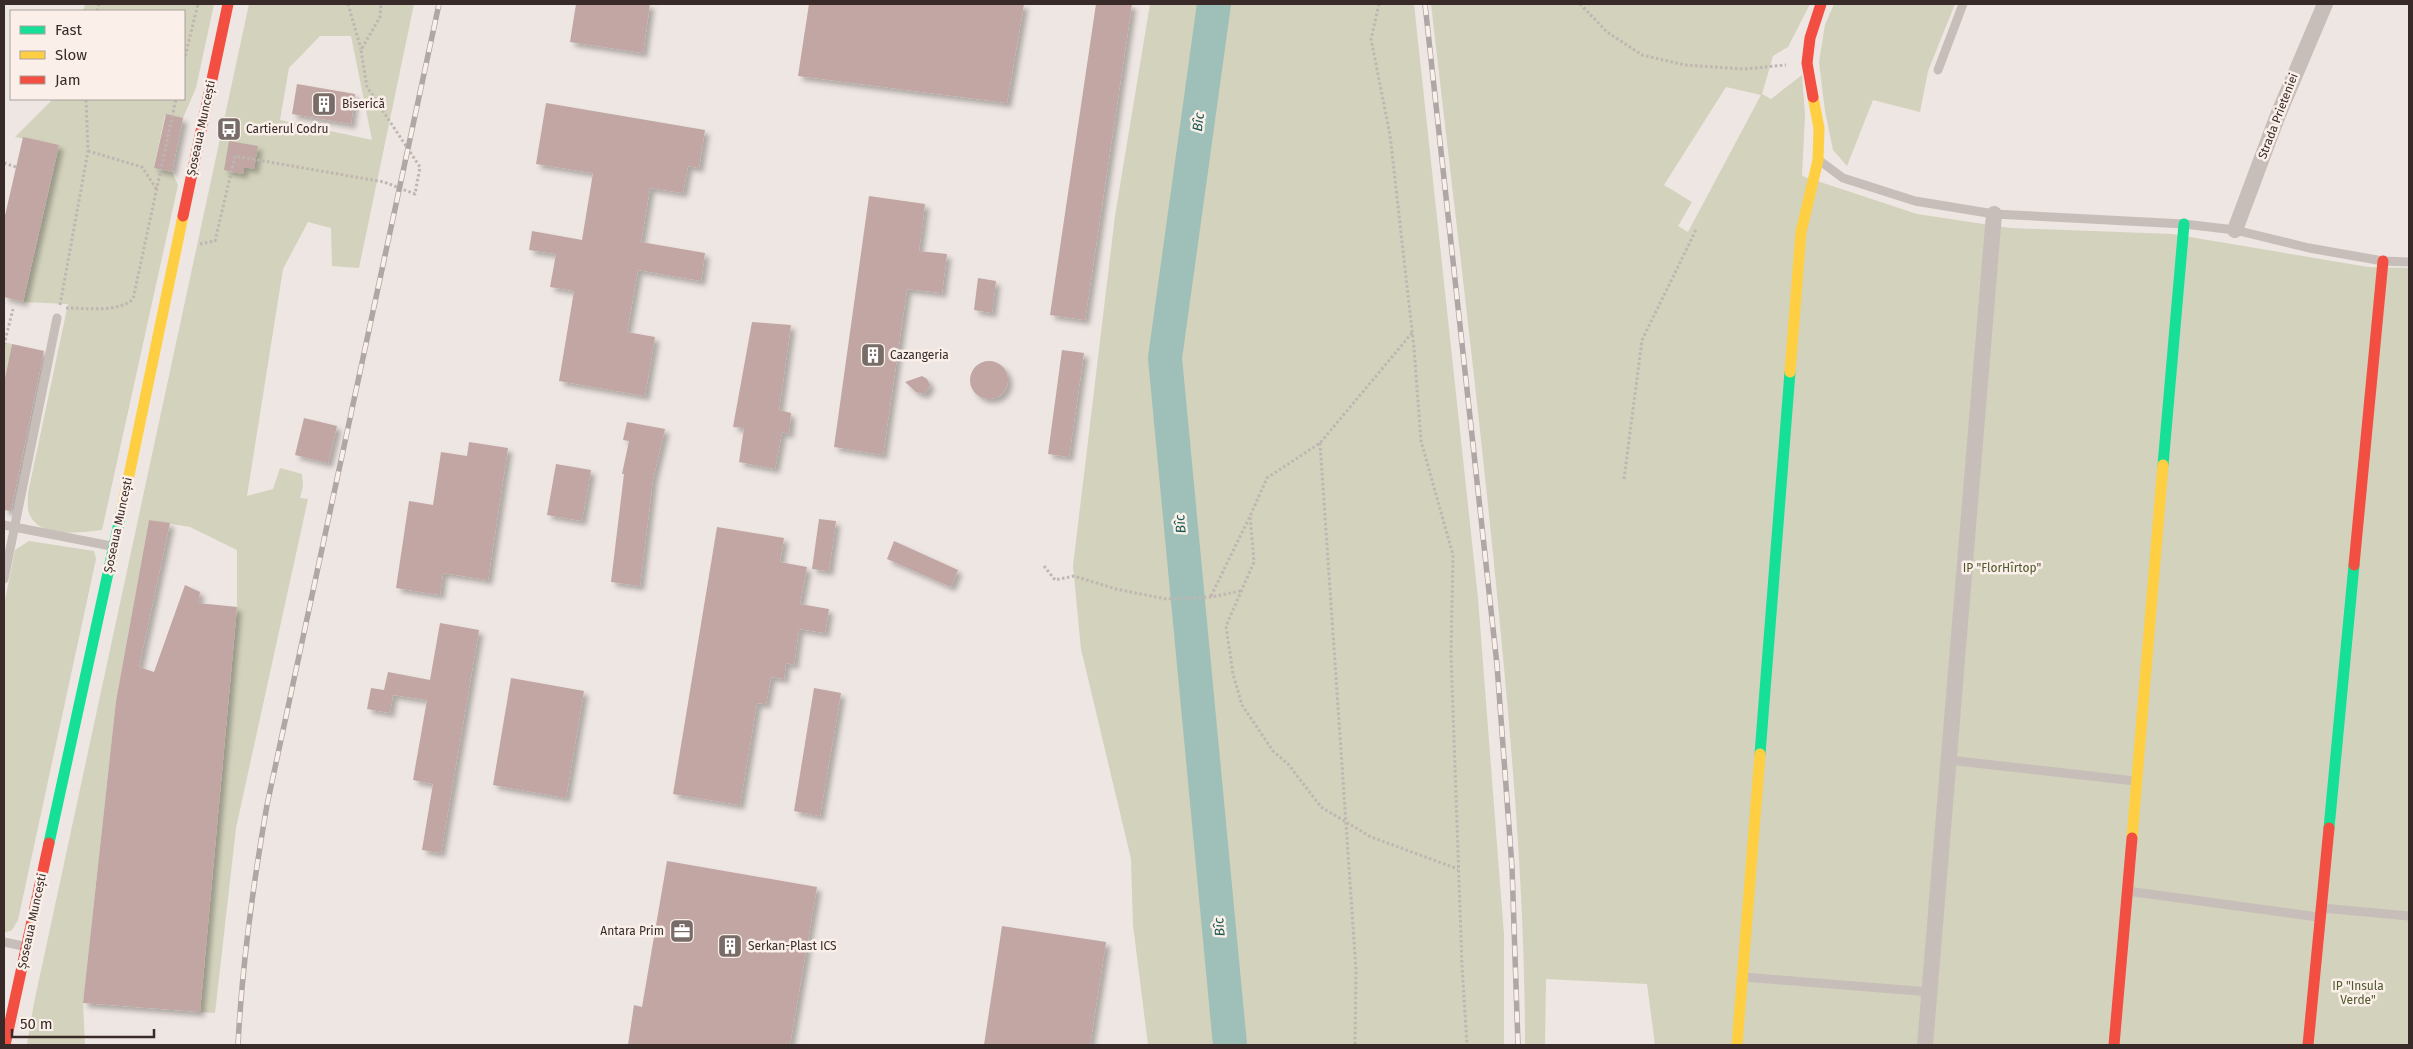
<svg xmlns="http://www.w3.org/2000/svg" width="2413" height="1049" font-family="'Fira Sans',sans-serif">
  <style>
    .green { fill: #d3d2bc; fill-rule: evenodd }
    .lines { fill: none; stroke-linecap: round; stroke-linejoin: round }
    .river { stroke: #9ec0b9; stroke-width: 34 }
    .building { fill: #c1a6a3; filter: url(#shadow) }
    .path { stroke: #bfb6b3; stroke-width: 3; stroke-dasharray: 2.5 2.5; stroke-linecap: butt }
    .lane { stroke: #c7beba; stroke-width: 9 }
    .street { stroke: #c7beba; stroke-width: 16 }
    .fast { stroke: #16e098; stroke-width: 11 }
    .slow { stroke: #ffcf43; stroke-width: 11 }
    .jam { stroke: #f24e42; stroke-width: 11 }
    .rail-casing { stroke: #aea7a5; stroke-width: 5.5 }
    .rail { stroke: #faefe9; stroke-width: 4; stroke-dasharray: 11; stroke-linecap: butt }
    .labels { text-anchor: middle; stroke-width: 5; stroke-linejoin: round; paint-order: stroke }
    .poi-label { font-size: 12px; fill: #382a28; stroke: #faefe9; text-anchor: start }
    .street-label { font-size: 12px; fill: #382a28; stroke: #faefe9 }
    .park-label { font-size: 12px; fill: #4f572c; stroke: #faefe9 }
    .water-label { font-size: 14px; font-style: italic; fill: #1d5a52; stroke: #faefe9 }
  </style>
  <defs>
    <filter id="shadow"><feDropShadow dx="4.5" dy="4.5" stdDeviation="2.5" flood-color="#0004"/></filter>
  </defs>
  <rect width="100%" height="100%" fill="#eee6e2"/>
  <path class="green" d="M 85,4 L 214,4 L 196,88 L 183,118 L 165,115 L 154,168 L 172,172 L 178,185 L 102,530 C 81,532 39,540 29,513 C 27,508 28,499 28,493 L 68,304 L 23,302 L 59,145 L 15,137 L 53,99 L 184,99 L 184,11 L 83,11 Z
    M 249,4 L 414,4 L 359,268 L 332,266 L 331,228 L 308,222 L 283,269 L 247,496 L 273,489 L 280,468 L 302,474 L 303,486 L 300,498 L 308,499 L 236,828 L 215,1013 L 200,1012 L 237,607 L 237,550 L 190,527 L 149,520 L 116,701 L 83,1003 L 85,1045 L 27,1045 L 34,1003 ZM 320,36 L 351,36 L 372,140 L 280,120 L 289,68 Z
    M 1150,4 L 1414,4 L 1478,598 L 1504,935 L 1504,1045 L 1148,1045 L 1133,925 L 1131,859 L 1081,649 L 1073,566 L 1115,216 Z
    M 1431,4 L 1810,4 L 1788,47 L 1773,56 L 1762,94 L 1771,99 L 1802,75 L 1805,115 L 1802,176 L 1917,214 L 2010,228 L 2172,234 L 2368,267 L 2409,268 L 2409,1045 L 1655,1045 L 1647,984 L 1546,979 L 1545,1045 L 1525,1045 C 1525,891 1511,737 1496,584 C 1477,390 1453,197 1431,4 ZM 1726,87 L 1761,95 L 1688,232 L 1678,226 L 1692,202 L 1664,185 Z
    M 1834,4 L 1955,4 L 1928,71 L 1920,112 L 1873,100 L 1847,166 L 1833,150 L 1825,111 L 1819,62 L 1825,25 Z
    M 4,342 L 12,344 L 4,383 Z
    M 29,541 L 94,551 L 96,559 L 18,920 L 12,930 L 4,933 L 4,605 L 15,550 Z"/>
  <g class="lines">
    <path class="river" d="M 1214,4 L 1165,358 L 1230,1045"/>
  </g>
  <path class="building" d="M 576,4 L 650,4 L 643,53 L 570,42 Z
    M 809,4 L 1024,4 L 1007,103 L 798,76 Z
    M 1096,4 L 1132,4 L 1085,320 L 1050,315 Z
    M 297,84 L 355,94 L 351,124 L 292,114 Z
    M 546,103 L 705,130 L 699,168 L 688,166 L 683,193 L 650,188 L 641,242 L 705,253 L 701,281 L 638,270 L 627,332 L 655,337 L 645,396 L 559,381 L 574,291 L 550,287 L 556,254 L 529,250 L 532,231 L 582,240 L 593,173 L 536,164 Z
    M 166,114 L 183,118 L 172,172 L 154,168 Z
    M 23,137 L 59,145 L 23,302 L 4,297 L 4,220 Z
    M 229,141 L 258,146 L 254,169 L 244,167 L 243,174 L 224,170 Z
    M 869,196 L 925,204 L 919,251 L 947,254 L 942,293 L 907,289 L 883,455 L 834,447 Z
    M 978,278 L 996,281 L 992,313 L 974,310 Z
    M 752,322 L 791,325 L 779,410 L 791,413 L 789,434 L 782,432 L 775,469 L 739,462 L 744,428 L 733,427 Z
    M 12,344 L 44,351 L 11,511 L 4,510 L 4,383 Z
    M 1062,350 L 1084,353 L 1069,457 L 1048,454 Z
    M970 380a19 19 0 1 1 38 0a19 19 0 1 1-38 0Z
    M 922,376 L 927,379 L 930,385 L 928,390 L 924,394 L 916,392 L 905,382 Z
    M 304,418 L 337,426 L 328,463 L 295,455 Z
    M 627,422 L 665,429 L 653,479 L 640,586 L 611,582 L 624,474 L 622,474 L 629,441 L 623,440 Z
    M 469,442 L 508,448 L 488,580 L 443,573 L 440,595 L 396,588 L 409,501 L 433,505 L 441,452 L 467,456 Z
    M 556,464 L 591,470 L 582,521 L 547,515 Z
    M 819,519 L 836,521 L 829,571 L 812,569 Z
    M 149,520 L 170,523 L 139,667 L 154,672 L 185,585 L 200,592 L 198,603 L 237,607 L 200,1012 L 83,1003 L 116,701 Z
    M 717,527 L 784,538 L 780,562 L 807,567 L 800,604 L 829,609 L 825,633 L 799,629 L 794,665 L 786,663 L 784,679 L 771,677 L 766,704 L 757,703 L 740,805 L 673,794 Z
    M 894,541 L 958,570 L 951,587 L 887,559 Z
    M 440,623 L 479,630 L 441,853 L 422,850 L 433,784 L 413,780 L 427,700 L 393,695 L 390,713 L 367,709 L 371,688 L 384,690 L 388,672 L 430,680 Z
    M 511,678 L 584,691 L 566,798 L 493,785 Z
    M 814,688 L 841,693 L 820,816 L 794,811 Z
    M 667,861 L 817,887 L 790,1045 L 628,1045 L 634,1005 L 642,1007 Z
    M 1002,926 L 1106,942 L 1090,1045 L 984,1045 Z"/>
  <g class="lines">
    <path class="path" d="M 348,4 L 361,49
      M 1379,4 L 1371,39 L 1390,135 L 1414,348 L 1421,441 L 1453,555 L 1451,654 L 1462,966 L 1467,1045
      M 1580,4 L 1607,32 L 1642,55 L 1685,65 L 1744,69 L 1786,65
      M 97,11 L 99,4
      M 184,61 L 198,4
      M 88,151 L 142,167 L 157,190
      M 4,163 L 16,167
      M 200,244 L 215,241 L 235,156 L 384,182 L 415,194 L 420,167 L 367,87 L 361,50 L 380,17 L 381,4
      M 60,305 L 88,151 L 86,99
      M 66,308 C 86,308 118,313 133,299 L 176,99
      M 1412,333 L 1320,443 L 1267,478 L 1250,516 L 1254,562 L 1226,626 L 1233,674 L 1242,705 L 1273,751 L 1288,764 L 1321,807 L 1371,837 L 1458,869
      M 4,345 L 13,309
      M 1320,443 L 1356,970 L 1355,1045
      M 1624,479 L 1642,340 L 1697,228
      M 1044,566 L 1055,580 L 1074,576 L 1116,589 L 1166,599 L 1211,597 L 1240,591
      M 1211,596 L 1250,516"/>
    <path class="lane" d="M 1938,70 L 1963,4
      M 1820,161 L 1843,178 L 1915,201 L 1994,214 L 2184,224 L 2235,230 L 2309,248 L 2383,261 L 2409,262
      M 4,525 L 111,546
      M 4,579 L 57,318
      M 1949,760 L 2135,781
      M 2127,891 L 2318,917
      M 2322,908 L 2409,916
      M 4,942 L 23,946
      M 1744,977 L 1930,992"/>
    <path class="street" d="M 2235,230 L 2278,115 L 2325,4
      M 1925,1045 L 1994,214"/>
    <path class="fast" d="M 2163,465 L 2184,224
      M 1760,754 L 1790,372
      M 2329,828 L 2354,565
      M 49,843 L 122,509"/>
    <path class="slow" d="M 1790,372 L 1801,232 L 1818,160 L 1819,128 L 1813,97
      M 122,509 L 183,216
      M 2132,838 L 2163,465
      M 1737,1045 L 1760,754"/>
    <path class="jam" d="M 1813,97 L 1807,63 L 1810,38 L 1821,4
      M 183,216 L 228,4
      M 2354,565 L 2383,261
      M 5,1045 L 49,843
      M 2114,1045 L 2132,838
      M 2308,1045 L 2329,828"/>
    <defs>
      <path id="rail" d="M 1425,4 L 1497,665 L 1512,867 L 1518,1045
        M 238,1045 C 242,964 253,885 267,805 L 439,4"/>
    </defs>
    <use href="#rail" class="rail-casing"/>
    <use href="#rail" class="rail"/>
  </g>
  <defs>
    <symbol id="building-square" viewBox="-11 -11 22 22"><rect x="-9" y="-9" width="18" height="18" rx="4" fill="#786c69" stroke="#faefe9"/><path d="M-4-6H4V6H1V3H-1V6H-4ZM-2.5-4.3h1.7v1.8h-1.7ZM.8-4.3h1.7v1.8H.8ZM-2.5-1h1.7V.8h-1.7ZM.8-1h1.7V.8H.8Z" fill="#fff"/></symbol>
    <symbol id="bus-square" viewBox="-11 -11 22 22"><rect x="-9" y="-9" width="18" height="18" rx="4" fill="#786c69" stroke="#faefe9"/><path d="M-5-6H5V4H4V6H2V4H-2V6H-4V4H-5ZM-3.5-4V0h7V-4ZM-3.5 1.2v1.5H-2V1.2ZM2 1.2v1.5H3.5V1.2Z" fill="#fff"/></symbol>
    <symbol id="office-square" viewBox="-11 -11 22 22"><rect x="-9" y="-9" width="18" height="18" rx="4" fill="#786c69" stroke="#faefe9"/><path d="M-6-3h4V-5.5h4V-3h4V5H-6ZM-1-4.5V-3h2v-1.5ZM-6 0V1H6V0Z" fill="#fff"/></symbol>
  </defs>
  <g fill-rule="evenodd">
    <use href="#building-square" x="310" y="90" width="28" height="28"/>
    <use href="#bus-square" x="215" y="115" width="28" height="28"/>
    <use href="#building-square" x="859" y="341" width="28" height="28"/>
    <use href="#office-square" x="668" y="917" width="28" height="28"/>
    <use href="#building-square" x="716" y="932" width="28" height="28"/>
  </g>
  <g class="labels">
    <g class="poi-label">
      <text x="342" y="108">Biserică</text>
      <text x="246" y="133">Cartierul Codru</text>
      <text x="890" y="359">Cazangeria</text>
      <text x="664" y="935" text-anchor="end">Antara Prim</text>
      <text x="748" y="950">Serkan-Plast ICS</text>
    </g>
    <g class="street-label">
      <text transform="translate(2278 116) rotate(-69)" y="4">Strada Prieteniei</text>
      <text transform="translate(201 128) rotate(-78)" y="4">Șoseaua Muncești</text>
      <text transform="translate(118 525) rotate(-78)" y="4">Șoseaua Muncești</text>
      <text transform="translate(32 921) rotate(-78)" y="4">Șoseaua Muncești</text>
    </g>
    <g class="park-label">
      <text x="2002" y="572">IP "FlorHîrtop"</text>
      <text x="2358" y="990">IP "Insula<tspan x="2358" dy="14">Verde"</tspan></text>
    </g>
    <g class="water-label">
      <text transform="translate(1198 122) rotate(-82)" y="5">Bîc</text>
      <text transform="translate(1180 524) rotate(-95)" y="5">Bîc</text>
      <text transform="translate(1219 927) rotate(-95)" y="5">Bîc</text>
    </g>
  </g>
  <rect width="2413" height="1049" fill="none" stroke="#382a28" stroke-width="10"/>
  <rect x="10" y="10" width="175" height="90" fill="#faefe9" stroke="#aca09c"/>
  <rect x="20" y="26" width="25" height="8" fill="#16e098" stroke="#aca09c"/>
  <text x="55" y="35" font-size="15" fill="#382a28">Fast</text>
  <rect x="20" y="51" width="25" height="8" fill="#ffcf43" stroke="#aca09c"/>
  <text x="55" y="60" font-size="15" fill="#382a28">Slow</text>
  <rect x="20" y="76" width="25" height="8" fill="#f24e42" stroke="#aca09c"/>
  <text x="55" y="85" font-size="15" fill="#382a28">Jam</text>
  <path d="M12 1029v8h142v-8" fill="none" stroke="#382a28" stroke-width="2.5"/>
  <text x="20" y="1029" font-size="15" fill="#382a28" stroke="#faefe9" stroke-width="4" paint-order="stroke">50 m</text>
</svg>
